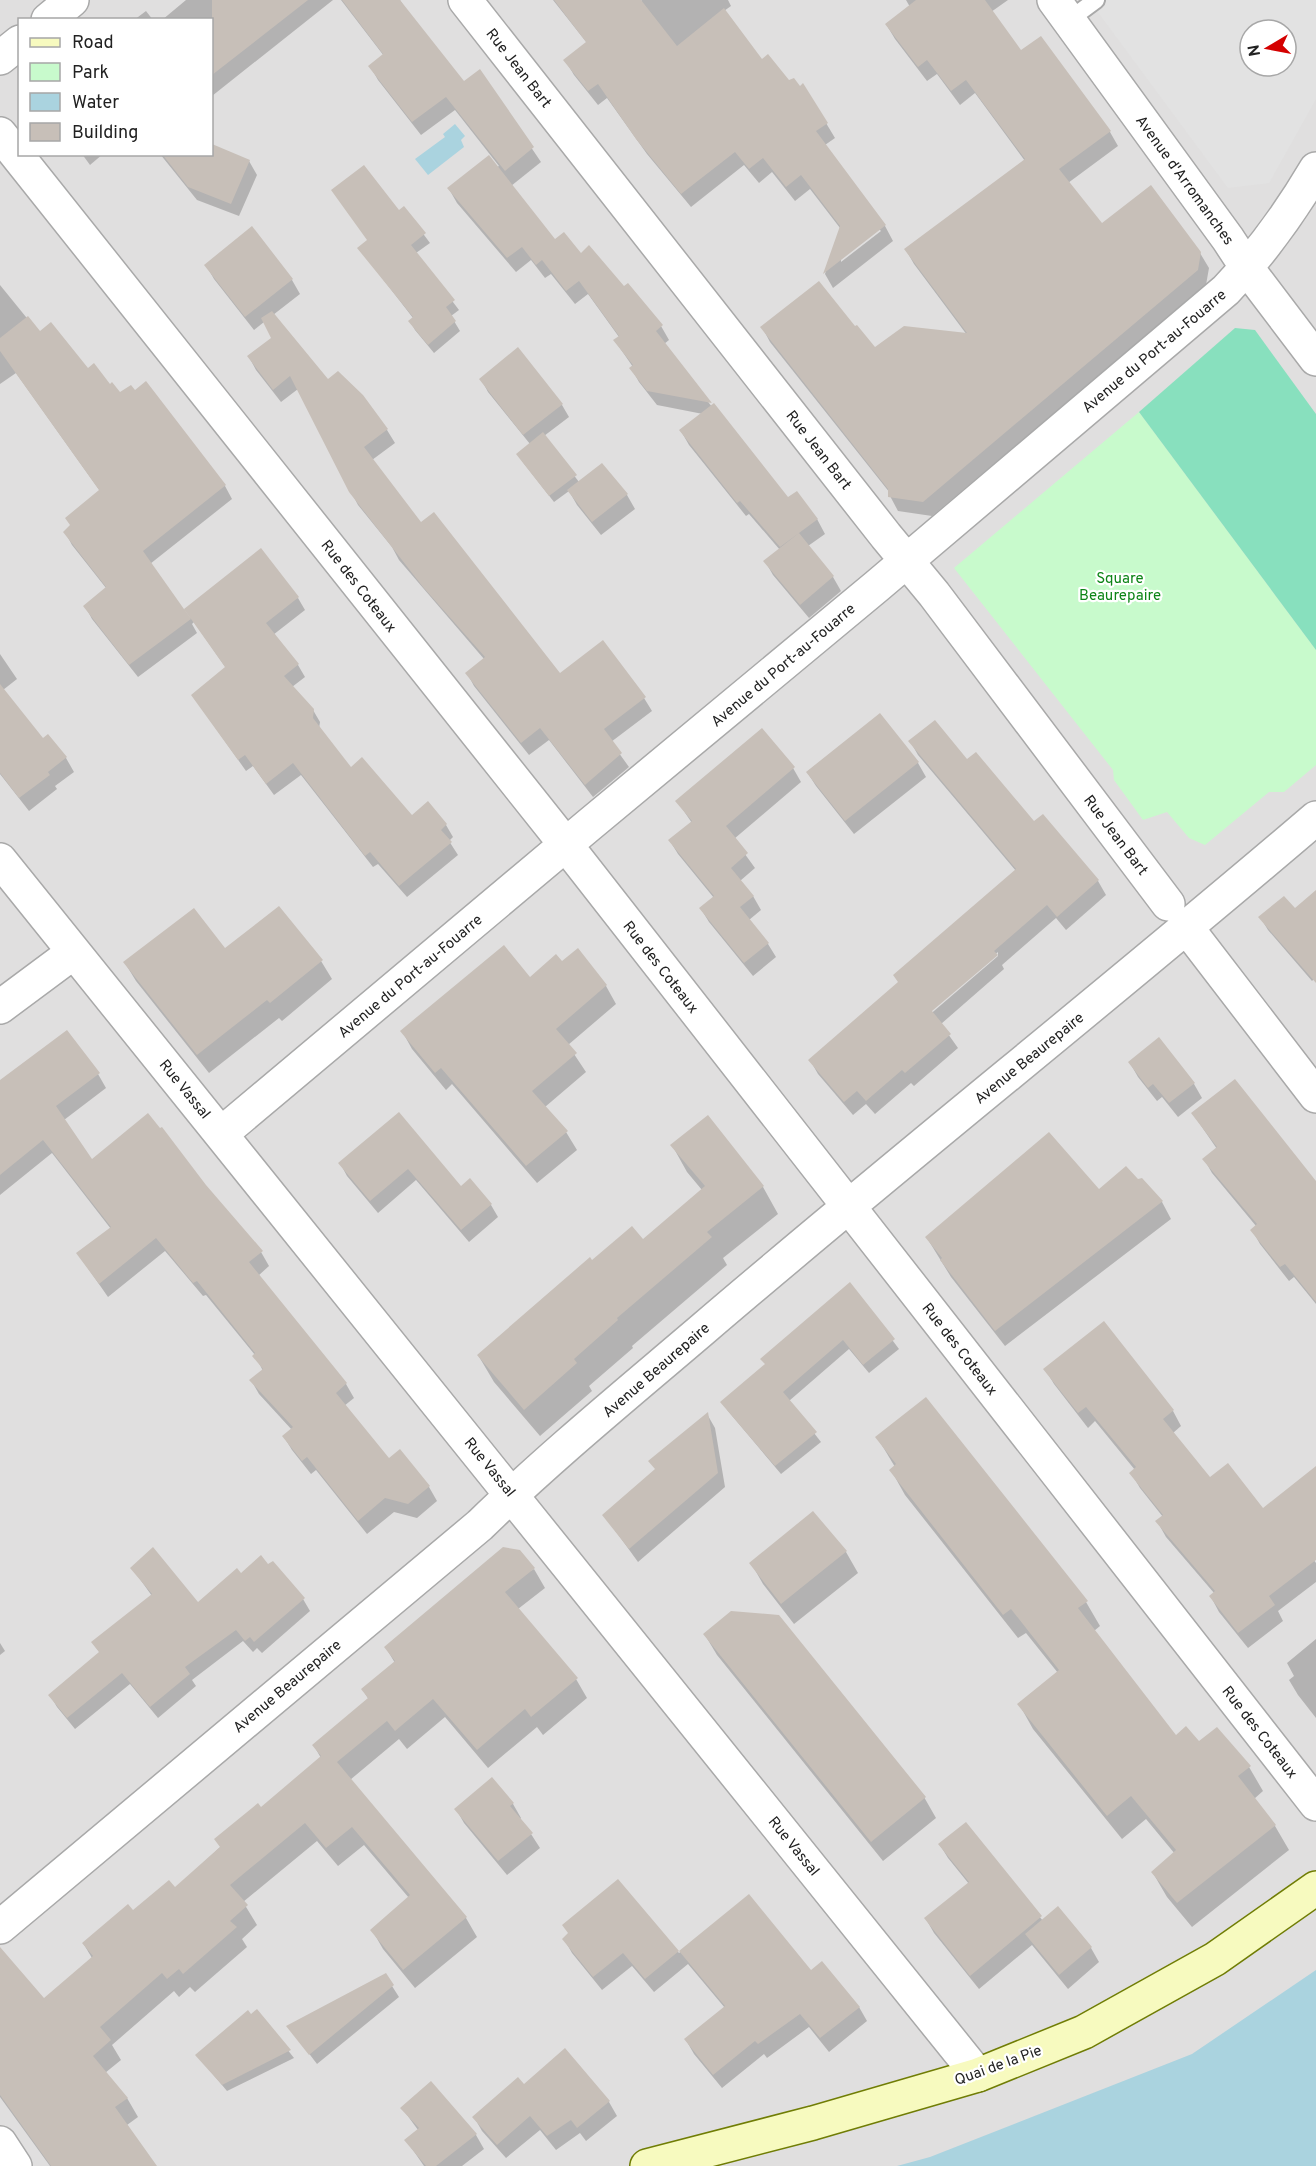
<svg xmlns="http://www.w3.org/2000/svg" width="1316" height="2166" font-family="Overpass,sans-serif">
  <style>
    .residential { fill: #e0dfdf; fill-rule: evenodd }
    .park { fill: #c8facc }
    .pitch { fill: #88e0be }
    .parking { fill: #e2e2e2; fill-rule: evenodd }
    .water { fill: #aad3df }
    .shadow { fill: #0003; fill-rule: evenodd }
    .building { fill: #c7bfb8 }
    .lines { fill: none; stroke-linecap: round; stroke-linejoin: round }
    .lane-casing { stroke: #a9a9a9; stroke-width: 20 }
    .street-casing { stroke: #a9a9a9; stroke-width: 36 }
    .secondary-casing { stroke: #707d05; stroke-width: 36 }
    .lane { stroke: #fff; stroke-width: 16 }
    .street { stroke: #fff; stroke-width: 33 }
    .secondary { stroke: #f7fabf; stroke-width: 33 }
    .labels { text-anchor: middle; stroke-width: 4.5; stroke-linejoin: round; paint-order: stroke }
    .street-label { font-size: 15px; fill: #222; stroke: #fff }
    .park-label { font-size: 15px; fill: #0c8416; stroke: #fff }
  </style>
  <rect width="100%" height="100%" fill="#f2efe9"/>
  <path class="residential" d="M 0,0 L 1316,0 L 1316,2166 L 0,2166 ZM 20,20 L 212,20 L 212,154 L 20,154 ZM 1250,30 L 1286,30 L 1286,66 L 1250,66 Z"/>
  <path class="park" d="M 1139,412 L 1316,650 L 1316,765 L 1284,792 L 1269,792 L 1205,845 L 1189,838 L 1167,812 L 1143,820 L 1114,780 L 1113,770 L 954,568 Z"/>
  <path class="pitch" d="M 1235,328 L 1255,330 L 1316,414 L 1316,650 L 1139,412 Z"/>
  <path class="parking" d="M 1089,0 L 1316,0 L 1316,99 L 1269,183 L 1228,188 ZM 1250,30 L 1286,30 L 1286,66 L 1250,66 Z"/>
  <path class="water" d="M 455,124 L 465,136 L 461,140 L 464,147 L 428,175 L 415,159 L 445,137 L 443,134 Z
    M 1316,1970 L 1316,2166 L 897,2166 L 930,2157 L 1192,2054 Z"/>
  <path class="shadow" d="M 186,0 L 333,0 L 212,96 L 212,20 L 162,20 Z
    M 341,0 L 400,0 L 408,13 L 464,83 L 480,72 L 541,162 L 511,186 L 555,241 L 581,255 L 624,288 L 661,326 L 669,340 L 664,344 L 712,407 L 788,499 L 817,519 L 825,534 L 808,546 L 833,577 L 841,591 L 809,618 L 773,575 L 765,561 L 780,550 L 749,514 L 746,516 L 689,445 L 681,431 L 703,414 L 657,405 L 639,382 L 631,368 L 633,367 L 615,341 L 619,337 L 588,294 L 575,304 L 551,274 L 545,278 L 531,260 L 516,272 L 457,203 L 449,189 L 499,166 L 455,110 L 421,135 L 378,80 L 370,66 L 384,56 Z
    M 553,0 L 620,0 L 628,11 L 642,0 L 728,0 L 731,6 L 724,11 L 762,61 L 826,123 L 835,138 L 825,145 L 885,226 L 893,241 L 833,288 L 825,274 L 840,228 L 810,189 L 795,201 L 772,172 L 759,183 L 744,165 L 691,207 L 647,154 L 607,98 L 598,105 L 574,75 L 565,60 L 587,43 ZM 879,229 L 881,231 L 841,262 L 841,258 Z
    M 906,0 L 1008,0 L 991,12 L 1021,52 L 1110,132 L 1118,146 L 1068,183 L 1102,225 L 1200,253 L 1209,268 L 1206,285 L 932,516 L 898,511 L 890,496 L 890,493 L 770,342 L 762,327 L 874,349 L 967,335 L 914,264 L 906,250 L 1025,161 L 975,93 L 960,105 L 937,74 L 927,81 L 895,39 L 886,24 L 910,7 Z
    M 146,11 L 153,20 L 134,20 Z
    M 212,144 L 214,147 L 249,161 L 257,175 L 239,216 L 197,200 L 160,154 L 212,154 Z
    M 82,154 L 103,154 L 90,165 Z
    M 404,208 L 430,243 L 416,253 L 459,310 L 451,316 L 460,331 L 434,353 L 415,330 L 410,321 L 413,318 L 359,248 Z
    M 206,265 L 292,280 L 300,294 L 273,315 L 328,381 L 387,430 L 395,443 L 372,460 L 421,524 L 560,675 L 644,698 L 652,711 L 611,742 L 629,767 L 593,797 L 549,740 L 529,755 L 474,686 L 467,673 L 484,659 L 399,560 L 392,547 L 358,505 L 298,389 L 281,402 L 256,370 L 249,357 L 273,339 L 264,322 L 254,330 L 214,279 Z
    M 0,285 L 39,333 L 110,386 L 225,486 L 232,499 L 150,564 L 188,618 L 298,598 L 305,610 L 273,635 L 298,665 L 305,677 L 292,687 L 313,710 L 320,722 L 319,729 L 350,769 L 412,818 L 446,825 L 453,837 L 449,841 L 458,855 L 407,897 L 378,864 L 373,867 L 301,775 L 274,795 L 253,766 L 246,771 L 193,696 L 226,668 L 194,622 L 192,624 L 197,633 L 138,677 L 92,619 L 85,606 L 106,588 L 72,545 L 65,532 L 100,491 L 16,373 L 0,384 Z
    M 481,379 L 562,405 L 569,417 L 544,436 L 579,482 L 627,495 L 635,509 L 601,535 L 577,505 L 569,491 L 554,502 L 522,461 L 530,444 L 488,392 Z
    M 0,654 L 17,679 L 3,690 L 42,740 L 48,736 L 66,758 L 74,772 L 55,786 L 57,789 L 29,811 L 0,774 Z
    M 879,715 L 918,763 L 926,777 L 854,834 L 816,786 L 807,772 Z
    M 910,741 L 967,761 L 1098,881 L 1106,895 L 1066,930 L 1056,918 L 1002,965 L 1004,969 L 941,1024 L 958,1048 L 914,1086 L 911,1083 L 875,1114 L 866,1104 L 853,1115 L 818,1074 L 810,1060 L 899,983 L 1016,871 L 918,755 ZM 998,952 L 998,956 L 927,1017 L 925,1014 Z
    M 793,768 L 801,782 L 734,839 L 755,868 L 740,881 L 753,896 L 761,910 L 749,920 L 768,944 L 776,957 L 753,976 L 709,922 L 701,909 L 714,898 L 678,854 L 670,841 L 692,823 L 677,801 Z
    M 1316,892 L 1316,977 L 1312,981 L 1268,930 L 1260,917 L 1295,910 Z
    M 225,950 L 321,961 L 332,979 L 282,1021 L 279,1018 L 209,1073 L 136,981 L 125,963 Z
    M 562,963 L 606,986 L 616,1004 L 568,1045 L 586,1072 L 545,1107 L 566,1132 L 577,1150 L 537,1183 L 452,1084 L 446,1090 L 412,1049 L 402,1031 L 530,979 Z
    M 1130,1063 L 1194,1084 L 1202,1098 L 1178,1117 L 1162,1097 L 1157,1101 L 1138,1077 Z
    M 98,1074 L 106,1088 L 64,1120 L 92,1161 L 205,1186 L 261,1252 L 269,1266 L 258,1276 L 346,1384 L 354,1398 L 344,1406 L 388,1460 L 429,1487 L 437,1501 L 417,1518 L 394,1512 L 367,1534 L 316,1470 L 311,1474 L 292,1450 L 284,1437 L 292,1430 L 259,1394 L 251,1380 L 263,1371 L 255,1355 L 206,1295 L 203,1296 L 165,1251 L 108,1297 L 78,1254 L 111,1229 L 52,1153 L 0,1195 L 0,1082 Z
    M 399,1114 L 461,1188 L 491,1205 L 498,1217 L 469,1242 L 416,1180 L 378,1213 L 347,1176 L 340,1163 Z
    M 1193,1114 L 1316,1196 L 1316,1304 L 1294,1277 L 1289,1281 L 1260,1244 L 1252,1230 L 1256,1226 L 1212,1173 L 1204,1159 L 1217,1149 Z
    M 708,1117 L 763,1187 L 778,1214 L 723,1258 L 727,1265 L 632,1346 L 633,1348 L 589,1386 L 592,1391 L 540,1436 L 494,1382 L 478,1355 L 592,1262 L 643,1241 L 702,1190 L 687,1172 L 672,1145 Z
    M 1141,1180 L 1162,1202 L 1171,1219 L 1005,1346 L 951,1277 L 927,1238 Z
    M 850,1284 L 899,1349 L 869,1373 L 849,1349 L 789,1401 L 821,1442 L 781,1474 L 728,1411 L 722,1402 L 766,1365 Z
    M 1045,1369 L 1173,1411 L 1181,1426 L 1173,1433 L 1210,1479 L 1263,1510 L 1316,1468 L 1316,1557 L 1313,1559 L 1316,1563 L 1316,1582 L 1278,1611 L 1283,1621 L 1248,1648 L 1219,1612 L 1211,1597 L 1214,1593 L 1166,1537 L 1157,1521 L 1163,1517 L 1140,1488 L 1131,1473 L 1135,1470 L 1095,1421 L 1088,1428 L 1054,1384 Z
    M 707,1414 L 715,1428 L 725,1487 L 638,1562 L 604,1515 L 656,1470 Z
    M 877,1437 L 1086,1602 L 1100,1626 L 1094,1631 L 1176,1737 L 1199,1743 L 1249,1767 L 1263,1791 L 1254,1799 L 1275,1826 L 1289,1850 L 1192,1927 L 1167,1897 L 1153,1873 L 1175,1854 L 1146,1819 L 1122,1839 L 1033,1729 L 1019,1704 L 1058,1673 L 1026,1633 L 1018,1638 L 905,1495 L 891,1470 L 895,1467 Z
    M 813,1513 L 846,1552 L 858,1573 L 794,1624 L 763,1584 L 751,1563 Z
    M 268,1566 L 303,1599 L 310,1611 L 262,1653 L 257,1648 L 253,1652 L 243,1641 L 192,1680 L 196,1686 L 158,1718 L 130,1684 L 75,1729 L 57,1707 L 50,1695 L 100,1653 L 93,1643 L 152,1596 L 132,1568 L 198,1604 L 241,1575 Z
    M 534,1569 L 545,1588 L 518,1609 L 576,1679 L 587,1698 L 543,1735 L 537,1727 L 488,1768 L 445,1717 L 407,1749 L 399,1739 L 350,1780 L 466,1918 L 477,1937 L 415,1988 L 383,1949 L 372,1930 L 409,1898 L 364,1845 L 338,1866 L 317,1841 L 243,1902 L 257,1925 L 242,1939 L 247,1947 L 195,1992 L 190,1987 L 179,1997 L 174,1991 L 112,2045 L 121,2060 L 105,2073 L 127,2098 L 138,2117 L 127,2125 L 155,2166 L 50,2166 L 0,2097 L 0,1976 L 44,2001 L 92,1958 L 83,1943 L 175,1889 L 261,1809 L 321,1758 L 314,1746 L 369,1700 L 363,1690 L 395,1663 L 386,1648 Z
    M 705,1635 L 924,1797 L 936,1818 L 883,1861 L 717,1655 Z
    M 1316,1639 L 1316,1718 L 1298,1695 L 1289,1680 L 1294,1676 L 1287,1663 Z
    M 0,1643 L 5,1651 L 0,1655 Z
    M 492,1779 L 513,1804 L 521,1818 L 519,1820 L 531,1834 L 540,1848 L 507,1875 L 464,1823 L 456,1809 Z
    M 966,1824 L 1043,1921 L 1058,1908 L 1091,1948 L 1099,1962 L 1068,1989 L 1032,1945 L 979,1989 L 934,1933 L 926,1919 L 969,1884 L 948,1858 L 940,1845 Z
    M 618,1881 L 679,1953 L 749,1896 L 811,1972 L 859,2007 L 867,2021 L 829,2052 L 809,2027 L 767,2058 L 764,2054 L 722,2088 L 694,2054 L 686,2040 L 725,2008 L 688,1964 L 654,1992 L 632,1966 L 602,1990 L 572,1953 L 564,1939 Z
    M 385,1975 L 399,1997 L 317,2064 L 288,2026 Z
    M 257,2011 L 294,2058 L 227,2091 L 197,2055 Z
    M 565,2051 L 609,2102 L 617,2116 L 586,2141 L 580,2133 L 556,2150 L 540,2130 L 506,2158 L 482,2131 L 474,2117 L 523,2086 Z
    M 431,2083 L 476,2135 L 484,2149 L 462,2166 L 424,2166 L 406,2140 L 418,2130 L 402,2108 Z"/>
  <path class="building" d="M 212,0 L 308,0 L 212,75 Z
    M 342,0 L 400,0 L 464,81 L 480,69 L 534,147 L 505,171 L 446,97 L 412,122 L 368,66 L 383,54 Z
    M 554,0 L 641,0 L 677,46 L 724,8 L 762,59 L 768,54 L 789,80 L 794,78 L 800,86 L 803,83 L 828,123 L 816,131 L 886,225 L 823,274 L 840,226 L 801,175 L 786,187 L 763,158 L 749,169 L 735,152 L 681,194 L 636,139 L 598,84 L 588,91 L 563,60 L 586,42 Z
    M 916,0 L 985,0 L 1021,50 L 1041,36 L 1111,131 L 1059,169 L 1102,223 L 1151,185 L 1201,252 L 1198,270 L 923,502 L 888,497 L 888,489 L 760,327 L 819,281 L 855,326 L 857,325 L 875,347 L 904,326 L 967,333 L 904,249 L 1025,159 L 966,80 L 951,91 L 927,60 L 918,67 L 885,24 Z
    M 212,144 L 250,160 L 231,204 L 188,187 L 162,154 L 212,154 Z
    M 489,155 L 555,239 L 564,232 L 581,253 L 589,245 L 624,286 L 628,283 L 663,325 L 656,331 L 712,403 L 647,391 L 629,368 L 633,365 L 613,340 L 619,336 L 579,281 L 566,291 L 542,260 L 536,265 L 522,247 L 507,258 L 447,188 Z
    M 364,165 L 399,210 L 404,206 L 426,233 L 411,245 L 455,300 L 446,307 L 456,321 L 428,345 L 408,321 L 413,317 L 357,248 L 367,240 L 331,190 Z
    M 252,226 L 293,279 L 245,317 L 204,265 Z
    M 272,311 L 328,379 L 338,371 L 363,395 L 388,429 L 364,447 L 421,522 L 434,512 L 560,673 L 603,640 L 646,697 L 604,729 L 622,753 L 585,785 L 540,728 L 521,743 L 465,673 L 485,657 L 423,587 L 349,492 L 290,376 L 273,390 L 247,356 L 271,338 L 261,318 Z
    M 28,316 L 40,331 L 51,322 L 88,368 L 94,363 L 110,384 L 112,382 L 120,392 L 131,385 L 135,390 L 146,381 L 226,485 L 143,551 L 191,619 L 129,665 L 83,606 L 106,587 L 63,532 L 70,525 L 65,518 L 99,490 L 0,351 L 0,338 Z
    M 518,347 L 563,404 L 523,435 L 479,379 Z
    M 714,403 L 788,497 L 797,491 L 818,519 L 780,547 L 740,501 L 737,503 L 679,430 Z
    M 543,432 L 577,475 L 549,496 L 516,454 Z
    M 602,463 L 628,494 L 592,522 L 567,490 Z
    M 799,533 L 834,576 L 800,605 L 763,561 Z
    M 261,548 L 299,597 L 266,623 L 299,664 L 284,676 L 314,709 L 313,718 L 351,767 L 362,757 L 412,815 L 428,801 L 447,824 L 441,830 L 452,842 L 399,886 L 370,852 L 365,856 L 293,763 L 266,784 L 245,755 L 238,760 L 191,695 L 225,667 L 184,609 Z
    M 0,684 L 43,738 L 48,734 L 67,757 L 48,772 L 50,775 L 19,798 L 0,773 Z
    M 880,713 L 919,762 L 845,821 L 806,772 Z
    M 935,720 L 967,759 L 976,752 L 1034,821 L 1043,814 L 1099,880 L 1057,917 L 1047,905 L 994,951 L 998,955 L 932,1011 L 951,1034 L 905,1073 L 902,1070 L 866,1101 L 857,1091 L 844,1102 L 808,1060 L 898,982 L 893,975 L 1016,869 L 908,741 Z
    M 762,728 L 795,767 L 726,826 L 748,853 L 731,868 L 754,896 L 740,907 L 769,943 L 744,963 L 699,908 L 714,896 L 668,840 L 692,821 L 675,801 Z
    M 1316,890 L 1316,983 L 1258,917 L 1284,896 L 1295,908 Z
    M 279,906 L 323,960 L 270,1003 L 267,1000 L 197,1055 L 123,962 L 194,908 L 225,948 Z
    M 504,945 L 530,977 L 556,954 L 562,961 L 578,948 L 607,985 L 556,1029 L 577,1053 L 532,1091 L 568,1131 L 526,1166 L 441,1068 L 435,1073 L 400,1031 Z
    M 67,1030 L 100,1073 L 56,1106 L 92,1159 L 148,1113 L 160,1128 L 162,1127 L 206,1185 L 263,1251 L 249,1262 L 347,1383 L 336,1393 L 389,1458 L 400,1449 L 430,1486 L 408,1504 L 385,1498 L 358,1521 L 307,1457 L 302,1461 L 282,1436 L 293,1427 L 249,1380 L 263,1369 L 252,1356 L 255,1353 L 197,1281 L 193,1283 L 156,1238 L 99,1284 L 76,1253 L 111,1227 L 43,1140 L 0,1175 L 0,1080 Z
    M 1159,1037 L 1195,1083 L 1169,1103 L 1153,1084 L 1148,1088 L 1128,1062 Z
    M 1235,1079 L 1316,1181 L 1316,1302 L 1285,1264 L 1280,1267 L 1250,1230 L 1257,1224 L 1202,1159 L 1217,1147 L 1191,1113 Z
    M 399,1112 L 461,1186 L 470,1178 L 492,1204 L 461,1230 L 408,1169 L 370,1201 L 338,1163 Z
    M 708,1115 L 764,1186 L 707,1232 L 712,1237 L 617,1318 L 618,1320 L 574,1359 L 577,1363 L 524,1410 L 477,1355 L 590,1257 L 592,1260 L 632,1226 L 643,1239 L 705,1186 L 670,1145 Z
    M 1049,1132 L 1099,1189 L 1126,1166 L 1138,1179 L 1142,1178 L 1163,1201 L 995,1331 L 940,1260 L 942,1258 L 925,1237 Z
    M 850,1282 L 895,1339 L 863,1365 L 843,1340 L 783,1392 L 817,1432 L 775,1466 L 720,1402 L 765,1364 L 760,1359 Z
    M 1104,1321 L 1174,1410 L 1163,1419 L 1210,1477 L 1228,1463 L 1263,1508 L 1316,1466 L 1316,1560 L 1269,1596 L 1275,1605 L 1238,1633 L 1209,1596 L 1215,1591 L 1155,1521 L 1163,1515 L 1129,1473 L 1136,1467 L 1086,1407 L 1078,1413 L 1043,1369 Z
    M 926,1397 L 1088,1601 L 1078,1608 L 1176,1735 L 1186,1726 L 1199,1741 L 1217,1727 L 1251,1766 L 1238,1776 L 1276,1825 L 1177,1903 L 1151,1872 L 1176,1850 L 1131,1796 L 1107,1816 L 1017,1704 L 1059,1670 L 1011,1609 L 1003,1615 L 889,1470 L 896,1464 L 875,1437 Z
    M 708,1412 L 718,1473 L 629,1549 L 602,1515 L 655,1469 L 648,1461 Z
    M 813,1511 L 847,1551 L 781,1604 L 749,1563 Z
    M 153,1547 L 198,1602 L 237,1568 L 241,1573 L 261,1555 L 268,1564 L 273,1561 L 305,1598 L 254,1642 L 250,1637 L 245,1641 L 236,1630 L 185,1667 L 190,1674 L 150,1707 L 122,1673 L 67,1718 L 48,1695 L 99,1652 L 91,1642 L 152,1594 L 130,1568 Z
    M 503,1547 L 520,1550 L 535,1568 L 505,1592 L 578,1678 L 531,1717 L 525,1709 L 477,1750 L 433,1699 L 395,1731 L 387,1721 L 337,1762 L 467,1917 L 403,1970 L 370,1930 L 410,1895 L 352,1827 L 326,1848 L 305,1823 L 230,1885 L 248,1905 L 230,1921 L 237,1927 L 183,1974 L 179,1969 L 167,1979 L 162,1973 L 100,2027 L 111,2040 L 93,2056 L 128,2098 L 115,2107 L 157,2166 L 51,2166 L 0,2095 L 0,1947 L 44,1998 L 93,1956 L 82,1943 L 128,1904 L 133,1910 L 169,1880 L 175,1887 L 220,1847 L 214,1839 L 258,1803 L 261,1807 L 321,1756 L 312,1745 L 368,1698 L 361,1689 L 395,1661 L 384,1647 Z
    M 731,1611 L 779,1615 L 926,1797 L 871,1842 L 703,1634 Z
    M 492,1777 L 514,1803 L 510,1806 L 533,1833 L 498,1861 L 454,1809 Z
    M 966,1822 L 1042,1916 L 970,1976 L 924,1918 L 969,1882 L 938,1844 Z
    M 618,1879 L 679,1951 L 749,1894 L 811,1970 L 822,1961 L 860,2007 L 820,2038 L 800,2014 L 758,2044 L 755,2041 L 713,2075 L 684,2039 L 725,2006 L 679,1951 L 645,1979 L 623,1953 L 593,1977 L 562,1939 L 568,1933 L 562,1925 Z
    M 1058,1906 L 1092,1947 L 1059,1975 L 1025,1934 Z
    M 386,1973 L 394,1985 L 309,2055 L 286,2026 Z
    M 257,2009 L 291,2050 L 222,2085 L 195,2055 L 248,2010 L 251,2014 Z
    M 565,2048 L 610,2101 L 577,2128 L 571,2120 L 547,2136 L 530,2116 L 497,2145 L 472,2117 L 518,2077 L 524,2084 Z
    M 431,2081 L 477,2134 L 436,2166 L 426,2166 L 404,2140 L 419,2128 L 400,2108 Z"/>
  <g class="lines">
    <defs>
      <path id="lane" d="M 1069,20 L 1096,0"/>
      <path id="street" d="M 465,0 L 886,536 L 934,594 L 1168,904
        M 1054,0 L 1228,239 L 1247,268 L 1316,359
        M 48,20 L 72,0
        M 0,58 L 20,42
        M 0,134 L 566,845 L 1316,1804
        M 0,860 L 978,2075
        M 1187,928 L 1316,1096
        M 0,1007 L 74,952
        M 221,1134 L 589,825 L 877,586 L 1226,290 C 1261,253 1290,213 1316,169
        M 0,1927 L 480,1525 C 551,1456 628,1393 703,1329 C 905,1156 1114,991 1316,818
        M 0,2143 L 15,2166"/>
      <path id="secondary" d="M 647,2166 L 813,2123 L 978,2075 L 1084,2032 L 1215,1959 L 1316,1888"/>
    </defs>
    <use href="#lane" class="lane-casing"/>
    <use href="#street" class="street-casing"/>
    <use href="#secondary" class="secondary-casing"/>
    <use href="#lane" class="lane"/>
    <use href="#street" class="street"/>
    <use href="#secondary" class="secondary"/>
  </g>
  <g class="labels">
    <g class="street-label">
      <text transform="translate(519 68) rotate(52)" y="5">Rue Jean Bart</text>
      <text transform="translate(1185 180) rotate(54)" y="5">Avenue d'Arromanches</text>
      <text transform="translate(1154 351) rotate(-40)" y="5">Avenue du Port-au-Fouarre</text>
      <text transform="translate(819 450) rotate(52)" y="5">Rue Jean Bart</text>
      <text transform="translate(359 586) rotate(52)" y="5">Rue des Coteaux</text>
      <text transform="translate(783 665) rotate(-40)" y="5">Avenue du Port-au-Fouarre</text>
      <text transform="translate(1116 835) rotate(53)" y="5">Rue Jean Bart</text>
      <text transform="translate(661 967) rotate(52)" y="5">Rue des Coteaux</text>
      <text transform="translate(410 976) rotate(-40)" y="5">Avenue du Port-au-Fouarre</text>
      <text transform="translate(1029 1058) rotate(-39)" y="5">Avenue Beaurepaire</text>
      <text transform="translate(185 1089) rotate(51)" y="5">Rue Vassal</text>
      <text transform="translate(960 1349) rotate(52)" y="5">Rue des Coteaux</text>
      <text transform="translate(656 1370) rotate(-41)" y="5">Avenue Beaurepaire</text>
      <text transform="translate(490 1467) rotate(51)" y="5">Rue Vassal</text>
      <text transform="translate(287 1686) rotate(-40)" y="5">Avenue Beaurepaire</text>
      <text transform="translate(1260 1732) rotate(52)" y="5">Rue des Coteaux</text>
      <text transform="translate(794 1846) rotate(51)" y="5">Rue Vassal</text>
      <text transform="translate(998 2065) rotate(-20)" y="5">Quai de la Pie</text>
    </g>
    <g class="park-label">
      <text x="1120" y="583">Square<tspan x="1120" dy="17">Beaurepaire</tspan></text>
    </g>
  </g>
  <rect x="18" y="18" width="195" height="138" fill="#ffffff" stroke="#a7a7a7" stroke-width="1.5"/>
  <rect x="30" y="38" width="30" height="9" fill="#f7fabf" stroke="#a7a7a7" stroke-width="1.5"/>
  <text x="72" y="48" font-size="18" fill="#222222">Road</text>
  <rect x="30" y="63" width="30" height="18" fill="#c8facc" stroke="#a7a7a7" stroke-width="1.5"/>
  <text x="72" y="78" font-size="18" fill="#222222">Park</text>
  <rect x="30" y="93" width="30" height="18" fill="#aad3df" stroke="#a7a7a7" stroke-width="1.5"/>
  <text x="72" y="108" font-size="18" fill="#222222">Water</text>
  <rect x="30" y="123" width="30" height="18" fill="#c7bfb8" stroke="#a7a7a7" stroke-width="1.5"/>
  <text x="72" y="138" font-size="18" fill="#222222">Building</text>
  <g transform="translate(1268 48) rotate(260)"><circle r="28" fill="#ffffff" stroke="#a7a7a7" stroke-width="1.5"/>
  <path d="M0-4.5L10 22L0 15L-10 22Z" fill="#d40000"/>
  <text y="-9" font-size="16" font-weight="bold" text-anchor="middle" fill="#222222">N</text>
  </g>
</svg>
